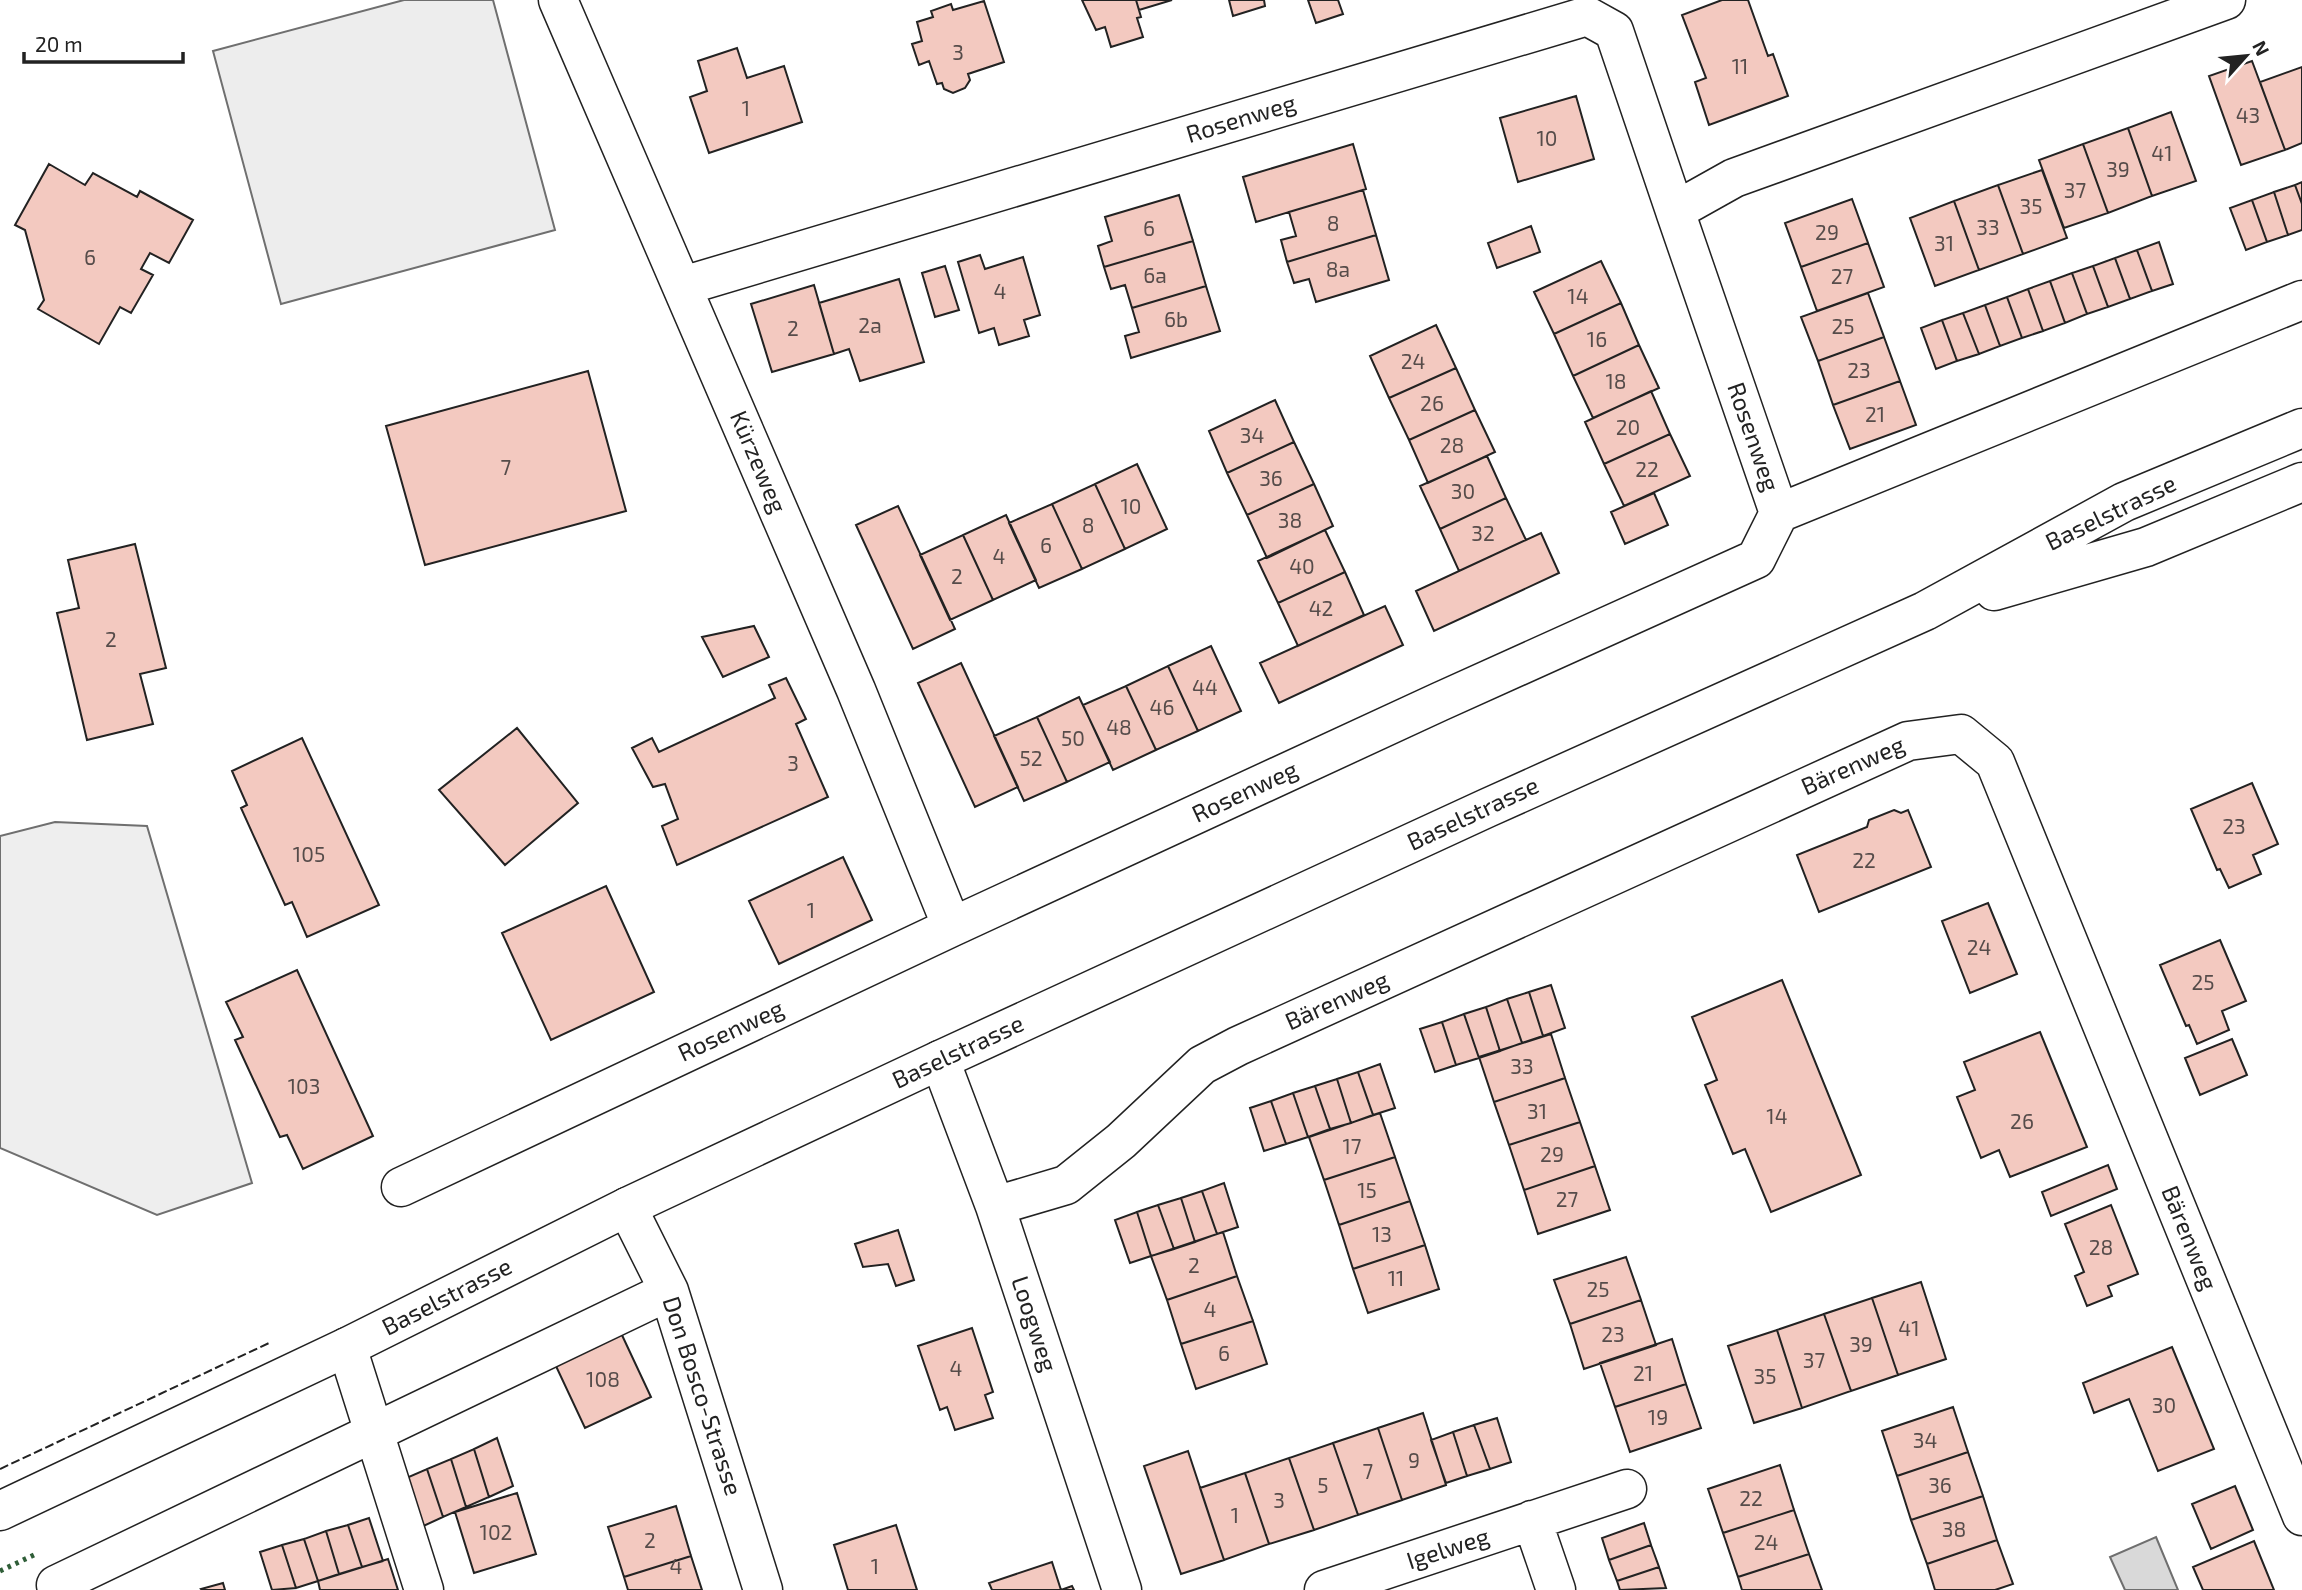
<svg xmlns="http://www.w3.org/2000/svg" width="2302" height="1590" font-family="'Exo 2',sans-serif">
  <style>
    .green { fill: #eee; stroke: #6f6f6f; stroke-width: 2 }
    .parking { fill: #ededed; stroke: #6f6f6f; stroke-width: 2 }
    .water { fill: #d9d9d9; stroke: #6f6f6f; stroke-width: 2 }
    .building { fill: #f3c9c0; stroke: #222; stroke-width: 2 }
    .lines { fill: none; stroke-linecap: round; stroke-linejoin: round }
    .minor-casing { stroke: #222; stroke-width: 41 }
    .major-casing { stroke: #222; stroke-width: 41 }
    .minor { stroke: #fff; stroke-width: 38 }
    .major { stroke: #fff; stroke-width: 38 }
    .hedge { stroke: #2f5e38; stroke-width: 5; stroke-dasharray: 3.5 5; stroke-linecap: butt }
    .fence { stroke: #222; stroke-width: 2; stroke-dasharray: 9 3.5; stroke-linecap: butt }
    .labels { text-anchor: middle; stroke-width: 5; stroke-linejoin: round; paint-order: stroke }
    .number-label { font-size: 21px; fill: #564c4a }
    .street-label { font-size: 24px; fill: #222; stroke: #fff }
  </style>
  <rect width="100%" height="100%" fill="#fff"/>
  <path class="green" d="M 55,822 L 147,826 L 252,1183 L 157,1215 L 0,1148 L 0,836 Z"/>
  <path class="parking" d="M 404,0 L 493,0 L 555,230 L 281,304 L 213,51 Z"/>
  <path class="water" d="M 2156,1537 L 2178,1590 L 2125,1590 L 2110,1557 Z"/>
  <path class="building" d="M 1082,0 L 1136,0 L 1141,17 L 1137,18 L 1143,37 L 1111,47 L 1105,27 L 1096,30 Z
    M 1136,0 L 1172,0 L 1139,10 Z
    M 1229,0 L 1264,0 L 1265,6 L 1233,16 Z
    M 1308,0 L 1338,0 L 1343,14 L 1316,23 Z
    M 1722,0 L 1748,0 L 1768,56 L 1773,54 L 1788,96 L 1709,125 L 1695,82 L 1706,78 L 1682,15 Z
    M 984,1 L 1004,62 L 968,74 L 970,80 L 965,88 L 953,93 L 944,89 L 942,83 L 937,84 L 929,61 L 919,65 L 912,44 L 922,41 L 917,22 L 933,17 L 931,11 L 951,4 L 953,10 Z
    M 737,48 L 747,78 L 784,66 L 802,122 L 709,153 L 690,97 L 707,91 L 698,61 Z
    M 2252,61 L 2285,150 L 2241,165 L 2209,76 Z
    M 2302,67 L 2302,143 L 2285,150 L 2260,82 Z
    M 1576,96 L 1594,159 L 1518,182 L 1500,118 Z
    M 2171,112 L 2196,181 L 2152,196 L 2128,128 Z
    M 2128,128 L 2152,196 L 2108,213 L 2083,144 Z
    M 1353,144 L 1366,189 L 1256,222 L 1243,177 Z
    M 2083,144 L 2108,213 L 2064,228 L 2039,160 Z
    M 49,164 L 85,185 L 93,173 L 137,197 L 140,191 L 193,220 L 169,263 L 150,253 L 141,269 L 153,275 L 131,313 L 120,307 L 99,344 L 38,309 L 44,300 L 25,230 L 15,225 Z
    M 2042,170 L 2067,238 L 2023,254 L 1998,185 Z
    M 2302,182 L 2302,204 L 2295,185 Z
    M 1998,185 L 2023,254 L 1979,270 L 1954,201 Z
    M 2295,185 L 2302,204 L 2302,230 L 2288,235 L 2274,192 Z
    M 1363,190 L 1376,235 L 1287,262 L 1281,240 L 1296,236 L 1289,212 Z
    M 2274,192 L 2288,235 L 2267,242 L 2252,200 Z
    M 1179,195 L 1193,241 L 1104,267 L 1098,246 L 1112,241 L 1105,217 Z
    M 1852,199 L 1868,243 L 1801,267 L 1785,223 Z
    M 2252,200 L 2267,242 L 2246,250 L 2230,208 Z
    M 1954,201 L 1979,270 L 1935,286 L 1910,218 Z
    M 1531,226 L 1540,252 L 1497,268 L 1488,243 Z
    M 1376,235 L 1389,280 L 1316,302 L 1309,279 L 1294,283 L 1287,262 Z
    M 1193,241 L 1206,286 L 1132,308 L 1125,285 L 1111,289 L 1104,267 Z
    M 2159,242 L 2173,284 L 2152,291 L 2137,250 Z
    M 1868,243 L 1884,287 L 1817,311 L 1801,267 Z
    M 2137,250 L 2152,291 L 2130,299 L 2115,258 Z
    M 980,255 L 985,269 L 1023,257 L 1040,315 L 1024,320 L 1029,336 L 999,345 L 994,328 L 979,333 L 958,262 Z
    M 2115,258 L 2130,299 L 2108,307 L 2093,266 Z
    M 1601,261 L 1621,303 L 1554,334 L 1534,292 Z
    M 945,266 L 959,310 L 935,317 L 922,273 Z
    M 2093,266 L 2108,307 L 2087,314 L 2072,273 Z
    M 2072,273 L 2087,314 L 2065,323 L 2050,281 Z
    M 899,279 L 924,362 L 860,381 L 849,349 L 834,354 L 819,303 Z
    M 2050,281 L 2065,323 L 2043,331 L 2028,289 Z
    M 814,285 L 834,354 L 772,372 L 751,304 Z
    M 1206,286 L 1220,331 L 1131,358 L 1125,336 L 1139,332 L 1132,308 Z
    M 2028,289 L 2043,331 L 2022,338 L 2007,297 Z
    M 1868,293 L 1884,337 L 1818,361 L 1801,317 Z
    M 2007,297 L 2022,338 L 2000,346 L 1985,305 Z
    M 1621,303 L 1639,345 L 1573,376 L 1554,334 Z
    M 1985,305 L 2000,346 L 1979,354 L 1963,313 Z
    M 1963,313 L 1979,354 L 1957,361 L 1942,320 Z
    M 1942,320 L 1957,361 L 1936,369 L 1921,328 Z
    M 1436,325 L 1456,368 L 1389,398 L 1370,356 Z
    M 1884,337 L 1900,381 L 1833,405 L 1818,361 Z
    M 1639,345 L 1659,388 L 1593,418 L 1573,376 Z
    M 1456,368 L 1475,410 L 1409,440 L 1389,398 Z
    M 588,371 L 626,511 L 425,565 L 386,426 Z
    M 1900,381 L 1916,425 L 1850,449 L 1833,405 Z
    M 1651,391 L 1670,434 L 1604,464 L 1585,422 Z
    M 1275,400 L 1294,442 L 1227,473 L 1209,431 Z
    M 1475,410 L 1495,452 L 1428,483 L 1409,440 Z
    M 1670,434 L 1690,476 L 1624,506 L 1604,464 Z
    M 1294,442 L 1314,484 L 1247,515 L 1227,473 Z
    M 1487,456 L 1506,498 L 1440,529 L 1420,486 Z
    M 1137,464 L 1167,529 L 1125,549 L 1095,484 Z
    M 1095,484 L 1125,549 L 1082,569 L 1052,504 Z
    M 1314,484 L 1333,526 L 1267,558 L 1247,515 Z
    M 1654,493 L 1668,525 L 1625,544 L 1611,512 Z
    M 1506,498 L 1526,540 L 1459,571 L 1440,529 Z
    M 1052,504 L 1082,569 L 1039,588 L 1009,523 Z
    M 898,506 L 955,629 L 913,649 L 856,525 Z
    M 1006,515 L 1036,580 L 993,600 L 963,535 Z
    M 1325,530 L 1345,572 L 1278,603 L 1258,561 Z
    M 1541,533 L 1559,573 L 1434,631 L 1416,591 Z
    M 963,535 L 993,600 L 950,620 L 920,555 Z
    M 135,544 L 166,668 L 140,674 L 153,724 L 87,740 L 57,613 L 79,608 L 68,560 Z
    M 1345,572 L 1364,615 L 1298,646 L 1278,603 Z
    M 1385,606 L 1403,645 L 1279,703 L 1260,663 Z
    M 754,626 L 769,657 L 723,677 L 702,637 Z
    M 1211,646 L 1241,711 L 1198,731 L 1168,666 Z
    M 961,663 L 1018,787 L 975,807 L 918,683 Z
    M 1168,666 L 1198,731 L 1156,750 L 1126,686 Z
    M 786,678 L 806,719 L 796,724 L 828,797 L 677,865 L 662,826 L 678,819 L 665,784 L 653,787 L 632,748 L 652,738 L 659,752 L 775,698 L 769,685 Z
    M 1126,686 L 1156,750 L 1113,770 L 1083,705 Z
    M 1079,697 L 1110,762 L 1067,782 L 1037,717 Z
    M 1037,717 L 1067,782 L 1024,801 L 994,736 Z
    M 517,728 L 578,803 L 505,865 L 439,790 Z
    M 302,738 L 379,905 L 307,937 L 292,902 L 285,905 L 241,808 L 247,805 L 232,771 Z
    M 2252,783 L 2278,844 L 2253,855 L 2261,874 L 2229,888 L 2220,869 L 2217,870 L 2191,809 Z
    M 1894,810 L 1901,813 L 1908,810 L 1931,867 L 1819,912 L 1797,855 L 1867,827 L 1869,820 Z
    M 843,857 L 872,920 L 779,964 L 749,901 Z
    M 606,886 L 654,992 L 551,1040 L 502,933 Z
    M 1988,903 L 2017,974 L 1970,993 L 1942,921 Z
    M 2220,940 L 2246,1001 L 2222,1011 L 2229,1030 L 2197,1044 L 2189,1025 L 2186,1026 L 2160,965 Z
    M 297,970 L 373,1136 L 303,1169 L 287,1135 L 280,1137 L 235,1040 L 243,1037 L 226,1002 Z
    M 1782,980 L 1861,1175 L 1771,1212 L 1745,1149 L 1733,1154 L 1705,1085 L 1717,1080 L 1692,1017 Z
    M 1551,985 L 1565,1028 L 1543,1036 L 1529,992 Z
    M 1529,992 L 1543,1036 L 1522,1043 L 1507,999 Z
    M 1507,999 L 1522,1043 L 1500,1051 L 1486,1007 Z
    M 1486,1007 L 1500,1051 L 1479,1058 L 1464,1014 Z
    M 1464,1014 L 1479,1058 L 1456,1065 L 1442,1022 Z
    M 1442,1022 L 1456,1065 L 1435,1072 L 1420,1029 Z
    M 2040,1032 L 2087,1147 L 2010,1177 L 1999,1150 L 1981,1158 L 1957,1097 L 1975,1090 L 1964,1062 Z
    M 1551,1034 L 1565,1078 L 1494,1102 L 1479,1057 Z
    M 2232,1039 L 2247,1075 L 2200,1095 L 2185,1058 Z
    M 1380,1064 L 1395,1108 L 1373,1115 L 1358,1072 Z
    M 1358,1072 L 1373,1115 L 1351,1123 L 1337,1079 Z
    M 1565,1078 L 1580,1122 L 1509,1145 L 1494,1102 Z
    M 1337,1079 L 1351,1123 L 1330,1129 L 1315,1086 Z
    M 1315,1086 L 1330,1129 L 1308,1137 L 1293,1093 Z
    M 1293,1093 L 1308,1137 L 1286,1144 L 1271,1101 Z
    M 1271,1101 L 1286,1144 L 1264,1151 L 1250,1108 Z
    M 1380,1113 L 1395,1157 L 1324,1180 L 1309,1137 Z
    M 1580,1122 L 1595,1166 L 1524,1190 L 1509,1145 Z
    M 1395,1157 L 1410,1201 L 1339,1225 L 1324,1180 Z
    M 2108,1165 L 2117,1189 L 2051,1216 L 2042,1192 Z
    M 1595,1166 L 1610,1210 L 1538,1234 L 1524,1190 Z
    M 1224,1183 L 1238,1227 L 1217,1234 L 1202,1191 Z
    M 1202,1191 L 1217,1234 L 1195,1242 L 1181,1198 Z
    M 1181,1198 L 1195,1242 L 1174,1249 L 1158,1205 Z
    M 1410,1201 L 1425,1245 L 1353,1269 L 1339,1225 Z
    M 1158,1205 L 1174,1249 L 1151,1256 L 1137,1212 Z
    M 2111,1205 L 2138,1274 L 2108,1286 L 2112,1296 L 2087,1306 L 2075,1276 L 2084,1272 L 2065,1224 Z
    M 1137,1212 L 1151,1256 L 1130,1263 L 1115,1220 Z
    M 898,1230 L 914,1280 L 896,1286 L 888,1264 L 863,1267 L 855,1244 Z
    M 1223,1232 L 1237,1276 L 1167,1300 L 1151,1256 Z
    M 1425,1245 L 1439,1289 L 1368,1313 L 1353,1269 Z
    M 1626,1257 L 1641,1300 L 1570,1324 L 1554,1280 Z
    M 1237,1276 L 1253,1321 L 1181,1344 L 1167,1300 Z
    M 1921,1282 L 1946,1359 L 1898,1375 L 1872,1298 Z
    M 1872,1298 L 1898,1375 L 1851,1391 L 1824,1314 Z
    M 1641,1300 L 1656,1345 L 1584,1369 L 1570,1324 Z
    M 1824,1314 L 1851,1391 L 1802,1408 L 1777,1330 Z
    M 1253,1321 L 1267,1364 L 1196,1389 L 1181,1344 Z
    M 972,1328 L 993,1392 L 985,1395 L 993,1418 L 955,1430 L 947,1407 L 940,1410 L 918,1346 Z
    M 1777,1330 L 1802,1408 L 1754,1423 L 1728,1346 Z
    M 621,1333 L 651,1397 L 585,1428 L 555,1364 Z
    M 1672,1339 L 1686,1384 L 1615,1407 L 1600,1363 Z
    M 2172,1347 L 2214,1449 L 2158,1471 L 2129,1399 L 2094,1413 L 2083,1383 Z
    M 1686,1384 L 1701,1428 L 1630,1452 L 1615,1407 Z
    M 1953,1407 L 1968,1452 L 1897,1476 L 1882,1431 Z
    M 1423,1413 L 1446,1485 L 1402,1500 L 1378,1428 Z
    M 1497,1418 L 1511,1462 L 1490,1469 L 1474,1425 Z
    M 1474,1425 L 1490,1469 L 1467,1476 L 1453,1432 Z
    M 1378,1428 L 1402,1500 L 1358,1515 L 1333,1443 Z
    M 1453,1432 L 1467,1476 L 1446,1483 L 1431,1440 Z
    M 497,1438 L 513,1486 L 489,1497 L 474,1449 Z
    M 1333,1443 L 1358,1515 L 1314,1530 L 1289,1458 Z
    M 474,1449 L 489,1497 L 466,1507 L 451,1459 Z
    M 1188,1451 L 1224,1560 L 1181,1574 L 1144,1466 Z
    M 1968,1452 L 1983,1496 L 1911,1520 L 1897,1476 Z
    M 1289,1458 L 1314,1530 L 1269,1544 L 1245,1473 Z
    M 451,1459 L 466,1507 L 443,1517 L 427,1469 Z
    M 1780,1465 L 1794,1510 L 1723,1533 L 1708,1489 Z
    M 427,1469 L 443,1517 L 419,1528 L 404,1479 Z
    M 1245,1473 L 1269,1544 L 1224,1560 L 1200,1488 Z
    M 2235,1486 L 2253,1530 L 2211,1549 L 2192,1504 Z
    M 517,1493 L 536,1554 L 474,1573 L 455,1512 Z
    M 1983,1496 L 1997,1540 L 1927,1564 L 1911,1520 Z
    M 676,1506 L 691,1556 L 624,1577 L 608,1527 Z
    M 1794,1510 L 1809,1554 L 1738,1577 L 1723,1533 Z
    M 369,1518 L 383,1561 L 362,1567 L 348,1525 Z
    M 1644,1523 L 1651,1545 L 1609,1560 L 1602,1538 Z
    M 348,1525 L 362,1567 L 339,1574 L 326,1531 Z
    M 896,1525 L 917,1590 L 848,1590 L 834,1545 Z
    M 326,1531 L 339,1574 L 318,1581 L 304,1539 Z
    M 304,1539 L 318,1581 L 296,1588 L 282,1545 Z
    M 1997,1540 L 2013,1584 L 1995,1590 L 1935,1590 L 1927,1564 Z
    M 2254,1541 L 2274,1590 L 2203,1590 L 2193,1567 Z
    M 282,1545 L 296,1588 L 272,1590 L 260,1552 Z
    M 1651,1545 L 1659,1567 L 1617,1581 L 1609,1560 Z
    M 1809,1554 L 1822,1590 L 1742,1590 L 1738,1577 Z
    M 691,1556 L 702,1590 L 628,1590 L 624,1577 Z
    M 388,1559 L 398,1590 L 320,1590 L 318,1581 Z
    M 1052,1562 L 1061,1590 L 1072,1586 L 1074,1590 L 992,1590 L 989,1583 Z
    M 1659,1567 L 1666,1588 L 1620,1590 L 1617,1581 Z
    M 223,1583 L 225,1590 L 202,1590 L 201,1589 Z"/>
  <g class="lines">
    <defs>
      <path id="minor" d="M 558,0 L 856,690 L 952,927
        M 683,286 L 1587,16 L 1614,31 L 1675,211
        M 1779,513 L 2302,300
        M 940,1060 L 995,1206 L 1122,1590
        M 401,1187 L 952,927 L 1439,702 L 1756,559 L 1779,513 L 1675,211 L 1734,178 L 2226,0
        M 995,1206 L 1066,1185 L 1121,1141 L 1202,1065 L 1238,1046 L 1908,741 L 1961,734 L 1995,762 L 2302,1516
        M 627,1207 L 669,1291 L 763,1590
        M 347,1347 L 424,1590
        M 1532,1520 L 1556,1590
        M 56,1585 L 669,1291
        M 1324,1590 L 1627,1489"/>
      <path id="major" d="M 1994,591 L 2146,547 L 2302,482
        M 0,1511 L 347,1347 L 627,1207 L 940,1060 L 1487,808 L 1925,611 L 2124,502 L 2302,428"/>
    </defs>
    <use href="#minor" class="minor-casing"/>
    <use href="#major" class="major-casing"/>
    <use href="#minor" class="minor"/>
    <use href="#major" class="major"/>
    <path class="hedge" d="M 0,1571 L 36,1554"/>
    <path class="fence" d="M 0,1469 L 269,1343"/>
  </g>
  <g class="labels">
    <g class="number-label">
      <text x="958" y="60">3</text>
      <text x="1740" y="74">11</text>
      <text x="746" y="116">1</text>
      <text x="2248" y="123">43</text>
      <text x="1547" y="146">10</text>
      <text x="2162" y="161">41</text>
      <text x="2118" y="177">39</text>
      <text x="2075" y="198">37</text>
      <text x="2031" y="214">35</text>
      <text x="1333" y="231">8</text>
      <text x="1988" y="235">33</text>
      <text x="1149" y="236">6</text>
      <text x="1827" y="240">29</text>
      <text x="1944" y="251">31</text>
      <text x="90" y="265">6</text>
      <text x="1338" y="277">8a</text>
      <text x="1155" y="283">6a</text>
      <text x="1842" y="284">27</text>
      <text x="1000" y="299">4</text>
      <text x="1578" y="304">14</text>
      <text x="1176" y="327">6b</text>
      <text x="870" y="333">2a</text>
      <text x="1843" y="334">25</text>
      <text x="793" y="336">2</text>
      <text x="1597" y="347">16</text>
      <text x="1413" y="369">24</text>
      <text x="1859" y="378">23</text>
      <text x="1616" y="389">18</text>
      <text x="1432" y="411">26</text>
      <text x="1875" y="422">21</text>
      <text x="1628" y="435">20</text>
      <text x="1252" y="443">34</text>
      <text x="1452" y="453">28</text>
      <text x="506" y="475">7</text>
      <text x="1647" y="477">22</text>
      <text x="1271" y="486">36</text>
      <text x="1463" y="499">30</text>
      <text x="1131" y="514">10</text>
      <text x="1290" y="528">38</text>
      <text x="1088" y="533">8</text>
      <text x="1483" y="541">32</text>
      <text x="1046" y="553">6</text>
      <text x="999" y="564">4</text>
      <text x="1302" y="574">40</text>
      <text x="957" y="584">2</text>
      <text x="1321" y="616">42</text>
      <text x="111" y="647">2</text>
      <text x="1205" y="695">44</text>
      <text x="1162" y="715">46</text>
      <text x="1119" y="735">48</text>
      <text x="1073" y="746">50</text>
      <text x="1031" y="766">52</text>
      <text x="793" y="771">3</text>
      <text x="2234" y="834">23</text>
      <text x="309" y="862">105</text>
      <text x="1864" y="868">22</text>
      <text x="811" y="918">1</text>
      <text x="1979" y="955">24</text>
      <text x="2203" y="990">25</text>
      <text x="1522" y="1074">33</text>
      <text x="304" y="1094">103</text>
      <text x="1537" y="1119">31</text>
      <text x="1777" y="1124">14</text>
      <text x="2022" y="1129">26</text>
      <text x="1352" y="1154">17</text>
      <text x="1552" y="1162">29</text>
      <text x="1367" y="1198">15</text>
      <text x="1567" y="1207">27</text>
      <text x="1382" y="1242">13</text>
      <text x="2101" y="1255">28</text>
      <text x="1194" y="1273">2</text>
      <text x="1396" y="1286">11</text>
      <text x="1598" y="1297">25</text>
      <text x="1210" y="1317">4</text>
      <text x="1909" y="1336">41</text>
      <text x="1613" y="1342">23</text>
      <text x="1861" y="1352">39</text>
      <text x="1224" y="1361">6</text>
      <text x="1814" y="1368">37</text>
      <text x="956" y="1376">4</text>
      <text x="1643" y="1381">21</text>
      <text x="1765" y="1384">35</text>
      <text x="603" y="1387">108</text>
      <text x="2164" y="1413">30</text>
      <text x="1658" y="1425">19</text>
      <text x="1925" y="1448">34</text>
      <text x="1414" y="1468">9</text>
      <text x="1368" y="1479">7</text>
      <text x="1323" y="1493">5</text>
      <text x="1940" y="1493">36</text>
      <text x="1751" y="1506">22</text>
      <text x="1279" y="1508">3</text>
      <text x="1235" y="1523">1</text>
      <text x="1954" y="1537">38</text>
      <text x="496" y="1540">102</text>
      <text x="650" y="1548">2</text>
      <text x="1766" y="1550">24</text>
      <text x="676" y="1574">4</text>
      <text x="875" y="1574">1</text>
    </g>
    <g class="street-label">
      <text transform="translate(1241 119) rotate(-17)" y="8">Rosenweg</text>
      <text transform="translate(1753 437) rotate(71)" y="8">Rosenweg</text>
      <text transform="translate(758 462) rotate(67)" y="8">Kürzeweg</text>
      <text transform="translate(2111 513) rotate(-26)" y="8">Baselstrasse</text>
      <text transform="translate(1853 766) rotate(-24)" y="8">Bärenweg</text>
      <text transform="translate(1245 792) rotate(-25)" y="8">Rosenweg</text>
      <text transform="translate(1473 814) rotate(-25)" y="8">Baselstrasse</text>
      <text transform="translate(1337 1001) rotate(-24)" y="8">Bärenweg</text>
      <text transform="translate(731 1031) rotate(-25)" y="8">Rosenweg</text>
      <text transform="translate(958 1052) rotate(-25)" y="8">Baselstrasse</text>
      <text transform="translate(2189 1238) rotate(68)" y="8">Bärenweg</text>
      <text transform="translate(447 1297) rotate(-27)" y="8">Baselstrasse</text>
      <text transform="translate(1034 1324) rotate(72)" y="8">Loogweg</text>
      <text transform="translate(702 1396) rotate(72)" y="8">Don Bosco-Strasse</text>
      <text transform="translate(1448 1549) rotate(-18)" y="8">Igelweg</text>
    </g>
  </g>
  <g transform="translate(2246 56) rotate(63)" stroke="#ffffff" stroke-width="5" paint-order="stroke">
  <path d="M0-5L12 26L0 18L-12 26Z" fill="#222222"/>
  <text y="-10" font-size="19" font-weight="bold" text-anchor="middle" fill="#222222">N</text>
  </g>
  <path d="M24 52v10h159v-10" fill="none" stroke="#222222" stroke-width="3.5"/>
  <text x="35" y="52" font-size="21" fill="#222222" stroke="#ffffff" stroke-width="5" paint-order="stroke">20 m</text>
</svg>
